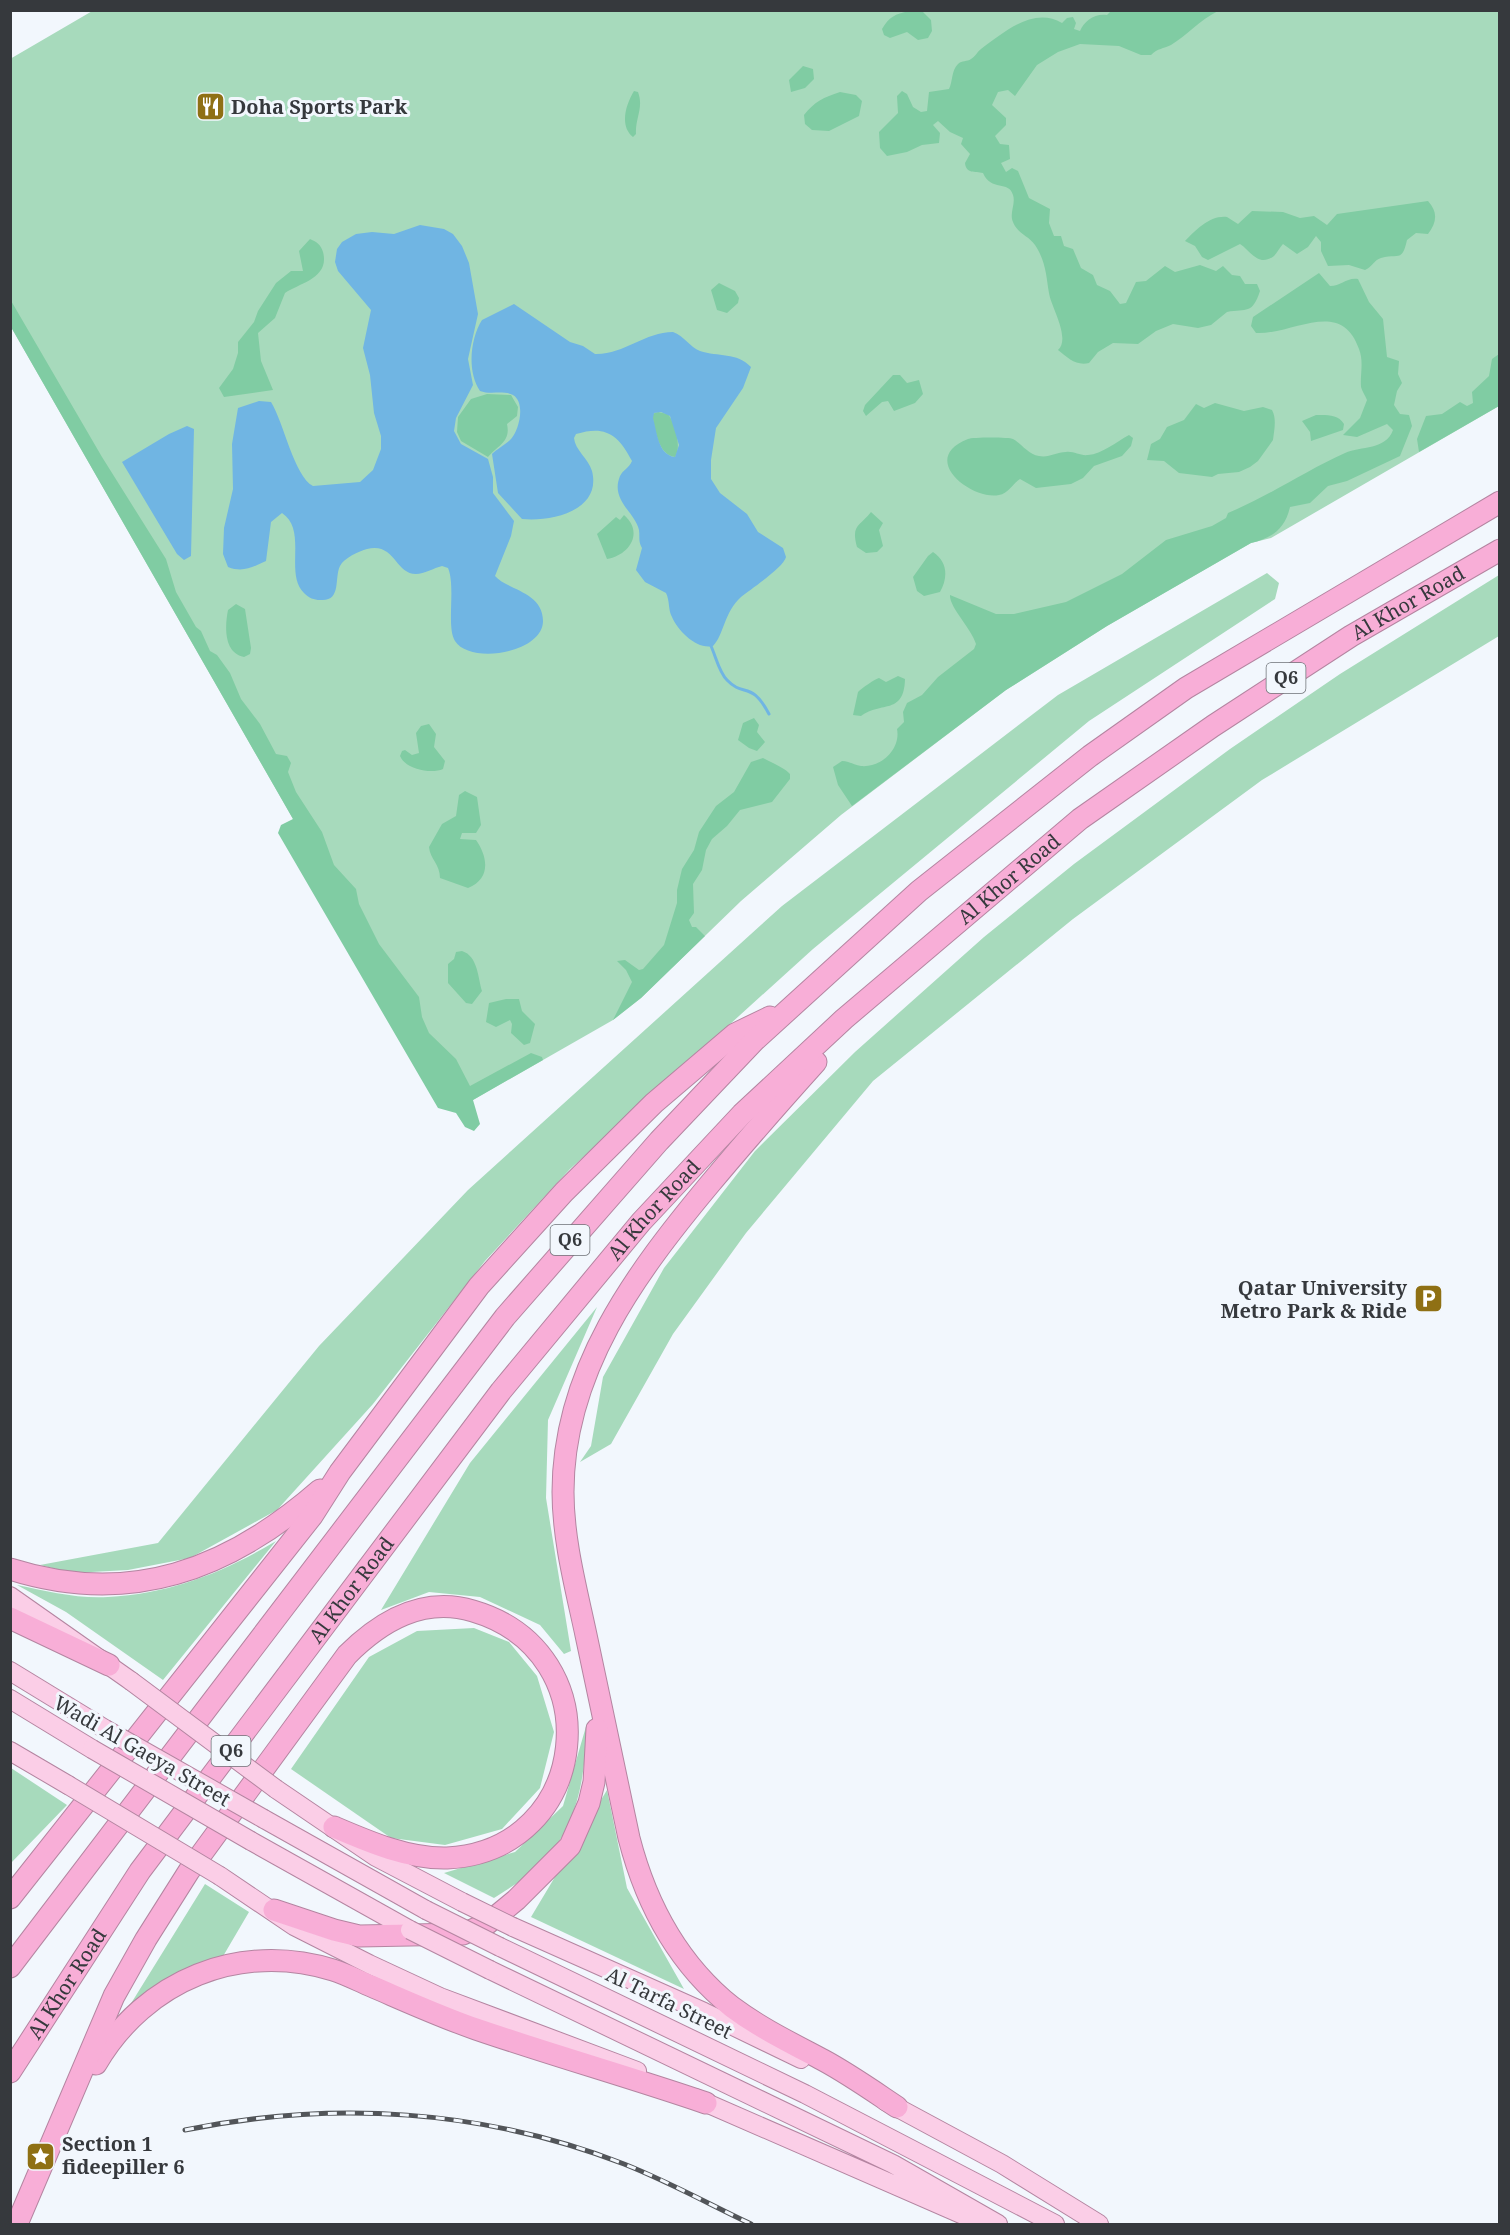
<svg xmlns="http://www.w3.org/2000/svg" width="1510" height="2235" font-family="'Noto Serif',serif">
  <style>
    .green { fill: #a7dabc }
    .forest { fill: #80cca3 }
    .water { fill: #70b5e3; fill-rule: evenodd }
    .lines { fill: none; stroke-linecap: round; stroke-linejoin: round }
    .stream { stroke: #70b5e3; stroke-width: 3 }
    .major-casing { stroke: #b485a1; stroke-width: 20 }
    .highway-casing { stroke: #b485a1; stroke-width: 23 }
    .major { stroke: #fbcee7; stroke-width: 18 }
    .highway { stroke: #f8aed7; stroke-width: 21 }
    .rail-casing { stroke: #525559; stroke-width: 5 }
    .rail { stroke: #f2f7fd; stroke-width: 3; stroke-dasharray: 9; stroke-linecap: butt }
    .major-bridge-casing { stroke: #b485a1; stroke-width: 20; stroke-linecap: butt }
    .major-bridge { stroke: #fbcee7; stroke-width: 18 }
    .labels { text-anchor: middle; stroke-width: 6; stroke-linejoin: round; paint-order: stroke }
    .shield { fill: #f2f7fd; stroke: #6e7277; stroke-width: 1.5 }
    .shield-label { font-size: 18px; font-weight: bold; fill: #36393d }
    .poi-label { font-size: 20px; font-weight: bold; fill: #36393d; stroke: #f2f7fd; text-anchor: start }
    .street-label { font-size: 20px; fill: #36393d; stroke: #f2f7fd }
  </style>
  <rect width="100%" height="100%" fill="#f2f7fd"/>
  <path class="green" d="M 94,10 L 1499,11 L 1499,406 L 1271,538 L 1251,543 L 1107,626 L 1006,690 L 841,815 L 741,901 L 641,998 L 613,1020 L 473,1100 L 457,1105 L 11,327 L 10,59 Z
    M 1267,573 L 1279,583 L 1275,599 L 1089,721 L 813,949 L 570,1169 L 485,1261 L 373,1404 L 277,1510 L 190,1558 L 128,1570 L 73,1573 L 40,1565 L 158,1543 L 319,1346 L 468,1190 L 782,906 L 1058,695 Z
    M 1499,575 L 1499,636 L 1262,780 L 1073,919 L 873,1081 L 746,1233 L 673,1334 L 611,1444 L 580,1462 L 591,1446 L 603,1377 L 664,1268 L 755,1151 L 855,1052 L 984,937 L 1074,864 L 1230,749 L 1340,674 Z
    M 597,1307 L 548,1420 L 546,1498 L 571,1651 L 564,1654 L 540,1625 L 480,1597 L 429,1592 L 381,1610 L 470,1463 Z
    M 276,1541 L 163,1680 L 66,1612 L 17,1585 C 46,1591 78,1599 108,1597 C 172,1593 222,1573 276,1541 Z
    M 474,1628 L 509,1642 L 537,1676 L 554,1732 L 540,1788 L 502,1829 L 445,1845 L 391,1838 L 291,1769 L 369,1657 L 417,1631 Z
    M 587,1723 C 585,1776 579,1826 540,1865 C 527,1878 509,1888 494,1898 L 444,1873 L 515,1852 L 563,1806 Z
    M 11,1768 L 67,1805 L 11,1863 Z
    M 607,1790 L 627,1888 L 684,1989 L 531,1917 Z
    M 205,1884 L 249,1912 L 222,1958 L 122,2018 Z"/>
  <path class="forest" d="M 909,11 L 922,11 L 931,20 L 932,31 L 928,38 L 918,40 L 907,32 L 890,38 L 884,35 L 882,29 C 889,17 895,14 909,11 Z
    M 1111,11 L 1218,11 C 1200,20 1186,36 1171,45 C 1163,49 1158,48 1151,55 L 1141,55 L 1119,46 L 1080,44 L 1058,52 L 1037,65 L 1015,96 L 1008,90 L 998,92 L 992,105 L 1006,118 L 1006,125 L 995,136 L 1000,144 L 1009,145 L 1010,159 L 1001,163 L 1006,172 L 1012,168 L 1018,171 L 1029,198 L 1050,209 L 1049,223 L 1054,236 L 1061,236 L 1064,246 L 1073,249 L 1081,268 L 1093,275 L 1097,285 L 1110,291 L 1120,304 L 1126,303 L 1136,282 L 1146,281 L 1165,266 L 1175,272 L 1200,265 L 1216,271 L 1223,266 L 1232,275 L 1240,276 L 1245,284 L 1257,284 L 1260,291 C 1252,315 1247,308 1227,312 L 1211,325 L 1198,328 L 1173,324 L 1156,331 L 1138,344 L 1113,343 L 1098,352 L 1089,363 C 1076,366 1068,358 1058,350 C 1071,338 1051,307 1049,293 C 1046,275 1046,262 1035,245 C 1029,236 1017,233 1013,222 C 1009,213 1016,204 1013,195 C 1009,180 991,192 983,173 C 975,171 966,174 965,163 L 970,154 L 961,144 L 963,138 L 950,132 L 938,121 L 933,125 L 940,133 L 939,143 L 922,145 L 907,152 L 887,156 L 880,148 L 879,132 L 898,113 L 897,96 L 902,91 L 907,94 L 913,107 L 921,112 L 927,111 L 929,92 L 949,89 C 953,81 951,71 958,64 C 962,60 967,62 971,59 C 975,57 977,52 981,49 C 1004,32 1034,6 1062,23 L 1067,18 L 1073,17 L 1076,23 L 1074,29 L 1080,31 C 1084,21 1095,13 1107,15 Z
    M 803,66 L 813,69 L 814,79 L 805,88 L 791,92 L 789,80 Z
    M 634,91 L 638,92 C 644,108 635,118 636,134 L 633,137 C 619,126 626,104 634,91 Z
    M 840,92 L 856,95 L 862,101 L 859,116 L 829,131 L 812,130 L 805,124 L 804,115 C 814,102 824,97 840,92 Z
    M 1428,201 C 1438,212 1437,222 1428,234 L 1416,233 L 1407,240 C 1402,263 1398,253 1381,258 C 1374,260 1372,267 1365,270 L 1349,265 L 1328,266 L 1321,251 L 1321,242 L 1316,236 L 1308,247 L 1297,254 L 1283,244 C 1280,247 1277,253 1274,256 C 1258,268 1250,250 1240,244 L 1208,260 L 1202,257 L 1195,246 L 1185,241 C 1196,230 1210,215 1227,217 L 1238,224 L 1252,211 L 1283,212 L 1300,218 L 1314,216 L 1327,225 L 1337,214 Z
    M 310,239 C 317,242 321,245 323,252 C 330,278 300,283 285,293 L 275,318 L 258,333 L 261,361 L 273,390 L 224,397 L 219,388 L 233,369 L 238,353 L 238,342 L 254,322 L 258,311 L 276,283 L 291,271 L 303,271 L 299,251 Z
    M 1319,273 L 1330,286 C 1341,286 1347,277 1358,279 L 1369,302 L 1383,319 L 1387,357 L 1399,361 L 1398,374 L 1402,383 L 1397,391 L 1394,405 L 1400,414 L 1409,415 L 1412,426 L 1400,456 L 1347,481 L 1328,486 L 1310,503 L 1290,507 C 1285,529 1272,538 1251,543 L 1107,626 L 1006,690 L 852,806 L 838,785 L 833,767 L 842,761 C 849,761 854,765 861,766 C 881,768 901,749 897,729 L 904,722 L 903,712 L 907,703 L 922,695 L 938,677 L 974,649 L 976,644 C 971,628 949,607 950,595 L 996,614 L 1014,614 L 1066,602 L 1122,574 L 1166,540 L 1212,526 L 1226,518 L 1228,513 C 1269,496 1305,471 1345,453 C 1361,446 1386,450 1393,430 L 1387,424 L 1357,437 L 1343,435 L 1360,418 L 1367,400 C 1365,395 1362,391 1361,387 C 1360,374 1364,362 1359,349 C 1341,297 1293,335 1256,333 L 1251,326 L 1253,317 Z
    M 719,283 L 735,291 L 739,298 L 738,303 L 727,313 L 717,310 L 711,290 Z
    M 10,299 L 102,457 L 166,559 L 176,592 L 196,627 L 201,631 L 210,651 L 217,655 L 230,673 L 241,699 L 260,724 L 276,754 L 287,756 L 291,763 L 288,772 L 296,792 L 322,832 L 334,865 L 356,889 L 359,904 L 379,944 L 419,997 L 422,1017 L 429,1033 L 456,1059 L 470,1086 L 531,1053 L 542,1057 L 543,1060 L 473,1100 L 480,1124 L 474,1131 L 465,1127 L 456,1113 L 438,1108 L 278,833 L 281,825 L 293,819 L 11,327 Z
    M 1499,354 L 1499,406 L 1419,452 L 1417,439 L 1426,416 L 1442,414 L 1460,402 L 1467,406 L 1473,403 L 1472,392 L 1489,376 L 1492,359 Z
    M 893,375 L 900,375 L 907,383 L 919,380 L 923,394 L 915,403 L 894,411 L 888,401 L 882,402 L 866,416 L 863,411 L 865,405 Z
    M 487,394 L 511,395 L 518,407 L 517,416 L 507,424 C 511,442 498,445 488,457 L 461,441 L 457,432 L 458,417 L 471,399 Z
    M 1215,403 L 1244,411 L 1263,407 L 1272,410 C 1277,419 1274,431 1273,440 L 1258,461 L 1250,467 L 1239,472 L 1218,474 L 1212,477 L 1179,473 L 1164,461 L 1147,460 L 1151,444 L 1160,439 L 1167,427 L 1184,420 L 1196,404 L 1204,408 Z
    M 658,412 L 668,414 C 675,423 682,448 675,457 C 658,455 655,429 652,414 Z
    M 1316,415 C 1327,415 1338,414 1344,424 L 1343,430 L 1311,441 L 1310,432 L 1302,421 Z
    M 1129,435 L 1133,438 L 1131,446 L 1122,456 L 1094,466 L 1083,478 L 1071,484 L 1036,488 L 1020,479 C 1012,484 1009,493 999,495 C 973,501 917,459 968,439 C 972,437 1010,437 1013,439 C 1022,444 1028,454 1039,456 C 1049,458 1056,452 1066,452 C 1074,451 1080,456 1088,455 C 1102,454 1116,442 1129,435 Z
    M 871,512 L 883,523 L 879,530 L 883,546 L 877,552 L 866,553 L 857,547 C 851,525 859,527 871,512 Z
    M 624,515 C 644,532 630,555 607,559 L 597,534 L 616,517 L 620,520 Z
    M 933,552 C 948,562 948,578 940,592 L 924,596 L 917,591 L 913,577 L 928,556 Z
    M 236,604 L 245,609 L 251,648 L 250,654 L 244,657 C 223,653 225,625 228,610 Z
    M 898,676 L 905,679 C 904,715 882,701 861,716 L 853,715 L 858,692 C 862,688 875,679 879,678 L 886,682 Z
    M 754,718 L 759,725 L 757,732 L 765,742 L 757,751 L 749,748 L 738,740 L 743,723 Z
    M 429,724 L 436,734 L 434,747 L 445,761 L 443,769 C 432,774 406,770 400,756 L 402,751 L 405,750 L 412,755 L 419,753 L 416,733 L 421,726 Z
    M 763,758 C 770,762 785,768 790,774 L 790,779 L 772,802 L 740,810 L 727,826 L 712,839 L 706,850 L 702,870 L 693,884 L 694,913 L 689,920 L 692,927 L 696,927 L 705,936 L 641,998 L 613,1020 L 632,982 L 626,970 L 617,961 L 625,960 L 639,970 L 643,969 L 664,945 L 677,903 L 677,890 L 682,869 L 694,850 L 699,832 L 716,806 L 734,792 L 751,762 Z
    M 465,791 L 477,797 L 481,825 L 476,833 L 462,833 L 460,839 L 476,840 C 488,857 491,879 468,888 L 440,878 C 440,864 430,859 429,847 L 442,824 L 456,816 L 459,795 Z
    M 462,951 C 478,956 478,978 482,991 L 472,1004 L 466,1003 L 448,983 L 448,964 L 454,959 L 456,952 Z
    M 506,999 L 519,999 L 522,1011 L 535,1024 L 530,1043 L 524,1045 L 511,1033 L 512,1024 L 510,1020 L 496,1027 L 486,1022 L 489,1003 Z"/>
  <path class="water" d="M 420,225 L 444,229 L 453,234 L 462,246 L 469,263 L 478,314 L 468,359 L 473,385 L 456,418 L 454,431 L 461,444 L 488,459 L 493,477 L 493,493 L 514,521 L 511,536 L 495,576 C 507,590 543,592 543,621 C 543,653 470,665 455,641 C 446,627 456,587 448,568 L 442,566 C 434,568 424,574 416,574 C 395,574 395,542 367,549 C 359,551 344,558 340,566 C 334,578 342,602 320,600 C 314,600 309,598 304,593 C 284,574 308,530 282,513 L 271,522 L 266,561 C 253,567 243,573 228,567 L 223,554 L 224,528 L 233,489 L 232,444 L 238,408 L 259,401 L 271,402 C 284,423 294,476 313,486 L 360,482 L 373,470 L 381,449 L 381,436 L 374,413 L 370,375 L 363,348 L 371,310 L 338,271 L 335,262 L 337,249 L 342,242 L 356,234 L 372,232 L 394,234 Z
    M 514,304 L 570,342 L 583,346 L 595,354 C 623,355 645,332 673,332 C 684,336 690,347 700,351 C 718,357 737,352 751,367 L 743,388 L 716,428 L 711,460 L 711,479 L 720,493 L 747,514 L 758,532 L 783,548 L 786,557 C 784,567 751,589 741,597 C 724,612 724,635 713,646 C 697,650 678,631 672,617 C 668,610 670,601 666,593 L 645,582 L 636,570 L 642,548 C 638,541 640,537 639,530 C 635,512 610,500 620,476 C 623,470 629,468 632,461 C 618,434 605,425 576,434 L 574,438 C 575,450 588,458 592,471 C 602,511 551,522 522,519 L 498,493 L 492,454 C 497,449 505,445 511,439 C 519,430 526,403 513,395 C 503,390 490,395 480,391 C 467,372 470,339 482,320 ZM 654,413 L 661,412 L 670,416 L 679,445 L 675,457 C 658,455 657,432 653,418 Z
    M 187,426 L 194,429 L 191,556 L 184,560 L 177,554 L 122,462 L 169,434 Z"/>
  <g class="lines">
    <path class="stream" d="M 711,646 C 716,657 719,672 727,680 C 744,698 751,680 769,714"/>
    <defs>
      <path id="major" d="M 10,1596 L 131,1681
        M 10,1671 L 105,1729
        M 10,1699 L 92,1749
        M 10,1751 L 68,1785
        M 276,1789 L 376,1857 L 462,1902
        M 264,1819 L 426,1910
        M 251,1841 L 410,1930
        M 220,1876 L 294,1926 L 369,1964 L 440,1997 L 637,2071
        M 513,1927 L 704,2012 L 801,2059
        M 500,1947 L 805,2094 L 1055,2224
        M 490,1970 L 893,2164 L 998,2224
        M 695,2098 L 984,2224
        M 885,2101 L 1002,2164 L 1099,2224"/>
      <g id="highway">
        <path d="M 816,1062 C 780,1102 744,1143 709,1185 C 635,1274 563,1371 563,1492 C 563,1540 576,1588 586,1635 C 600,1703 615,1770 629,1838 C 646,1904 678,1964 732,2007 C 760,2028 793,2044 823,2060 C 849,2074 873,2091 897,2107"/>
        <path d="M 10,1569 C 130,1607 228,1570 320,1490"/>
        <path d="M 10,1618 L 109,1665"/>
        <path d="M 10,1898 L 312,1516 L 340,1472 L 479,1286 L 564,1192 L 654,1103 L 735,1034 L 770,1017"/>
        <path d="M 274,1910 L 334,1930 L 359,1936 L 463,1934 L 488,1923 L 516,1900 L 570,1846 L 589,1803 L 594,1782 L 597,1729"/>
        <path d="M 10,1967 L 505,1317 L 659,1141 L 754,1041 L 919,891 L 1090,756 L 1186,688 L 1500,502"/>
        <path d="M 96,2064 C 145,1980 240,1941 333,1970 C 346,1974 359,1981 371,1986 C 406,2001 441,2017 476,2029 C 552,2055 630,2077 706,2103"/>
        <path id="s1" d="M 10,2072 L 140,1871 L 501,1391 L 641,1222 L 742,1114 L 844,1019 L 1080,819 L 1213,726 L 1351,636 L 1500,550"/>
        <path d="M 17,2224 L 114,1996 L 146,1939 L 189,1871 L 347,1655 C 381,1621 423,1596 473,1611 C 613,1652 591,1851 447,1858 C 408,1859 369,1842 334,1827"/>
      </g>
    </defs>
    <use href="#major" class="major-casing"/>
    <use href="#highway" class="highway-casing"/>
    <use href="#major" class="major"/>
    <use href="#highway" class="highway"/>
    <defs>
      <path id="rail" d="M 185,2130 C 333,2100 483,2109 624,2164 C 667,2181 709,2204 751,2224"/>
    </defs>
    <use href="#rail" class="rail-casing"/>
    <use href="#rail" class="rail"/>
    <defs>
      <path id="major-bridge" d="M 131,1681 L 276,1789
        M 105,1729 L 264,1819
        M 92,1749 L 251,1841
        M 68,1785 L 220,1876
        M 462,1902 L 513,1927
        M 426,1910 L 500,1947
        M 410,1930 L 490,1970"/>
    </defs>
    <use href="#major-bridge" class="major-bridge-casing"/>
    <use href="#major-bridge" class="major-bridge"/>
  </g>
  <defs>
    <symbol id="restaurant-square" viewBox="-11 -11 22 22"><rect x="-9" y="-9" width="18" height="18" rx="4" fill="#8f7014" stroke="#f2f7fd"/><path d="M-5-6h1v4h1v-4h1v4h1v-4h1v5L-1.5 .5V6h-2V.5L-5-1ZM5-6V6H3V1.5H1.5Q1.5-4 5-6Z" fill="#fff"/></symbol>
    <symbol id="parking-square" viewBox="-11 -11 22 22"><rect x="-9" y="-9" width="18" height="18" rx="4" fill="#8f7014" stroke="#f2f7fd"/><path d="M-3.5-5.5H1a3.5 3.5 0 0 1 0 7H-1V5.5H-3.5ZM-1-3.4V-.6H.8a1.4 1.4 0 0 0 0-2.8Z" fill="#fff"/></symbol>
    <symbol id="sight-square" viewBox="-11 -11 22 22"><rect x="-9" y="-9" width="18" height="18" rx="4" fill="#8f7014" stroke="#f2f7fd"/><path d="M0-6L1.8-2.2L6-1.7L2.9 1.2L3.7 5.4L0 3.3L-3.7 5.4L-2.9 1.2L-6-1.7L-1.8-2.2Z" fill="#fff"/></symbol>
  </defs>
  <g fill-rule="evenodd">
    <use href="#restaurant-square" x="194" y="90" width="33" height="33"/>
    <use href="#parking-square" x="1412" y="1282" width="33" height="33"/>
    <use href="#sight-square" x="24" y="2140" width="33" height="33"/>
  </g>
  <g class="labels">
    <g class="shield">
      <rect x="1266.5" y="663" width="39" height="30" rx="4.5"/>
      <rect x="550.5" y="1225" width="39" height="30" rx="4.5"/>
      <rect x="211.5" y="1736" width="39" height="30" rx="4.5"/>
    </g>
    <g class="shield-label">
      <text x="1286" y="684">Q6</text>
      <text x="570" y="1246">Q6</text>
      <text x="231" y="1757">Q6</text>
    </g>
    <g class="poi-label">
      <text x="231" y="114">Doha Sports Park</text>
      <text x="1407" y="1295" text-anchor="end">Qatar University<tspan x="1407" dy="23">Metro Park &amp; Ride</tspan></text>
      <text x="62" y="2151">Section 1<tspan x="62" dy="23">fideepiller 6</tspan></text>
    </g>
    <g class="street-label">
      <text dy="7" stroke="none"><textPath href="#s1" startOffset="2049">Al Khor Road</textPath></text>
      <text dy="7" stroke="none"><textPath href="#s1" startOffset="1563">Al Khor Road</textPath></text>
      <text dy="7" stroke="none"><textPath href="#s1" startOffset="1077">Al Khor Road</textPath></text>
      <text dy="7" stroke="none"><textPath href="#s1" startOffset="591">Al Khor Road</textPath></text>
      <text transform="translate(142 1751) rotate(30)" y="7">Wadi Al Gaeya Street</text>
      <text dy="7" stroke="none"><textPath href="#s1" startOffset="105">Al Khor Road</textPath></text>
      <text transform="translate(669 2003) rotate(26)" y="7">Al Tarfa Street</text>
    </g>
  </g>
  <rect width="1510" height="2235" fill="none" stroke="#36393d" stroke-width="24"/>
</svg>
